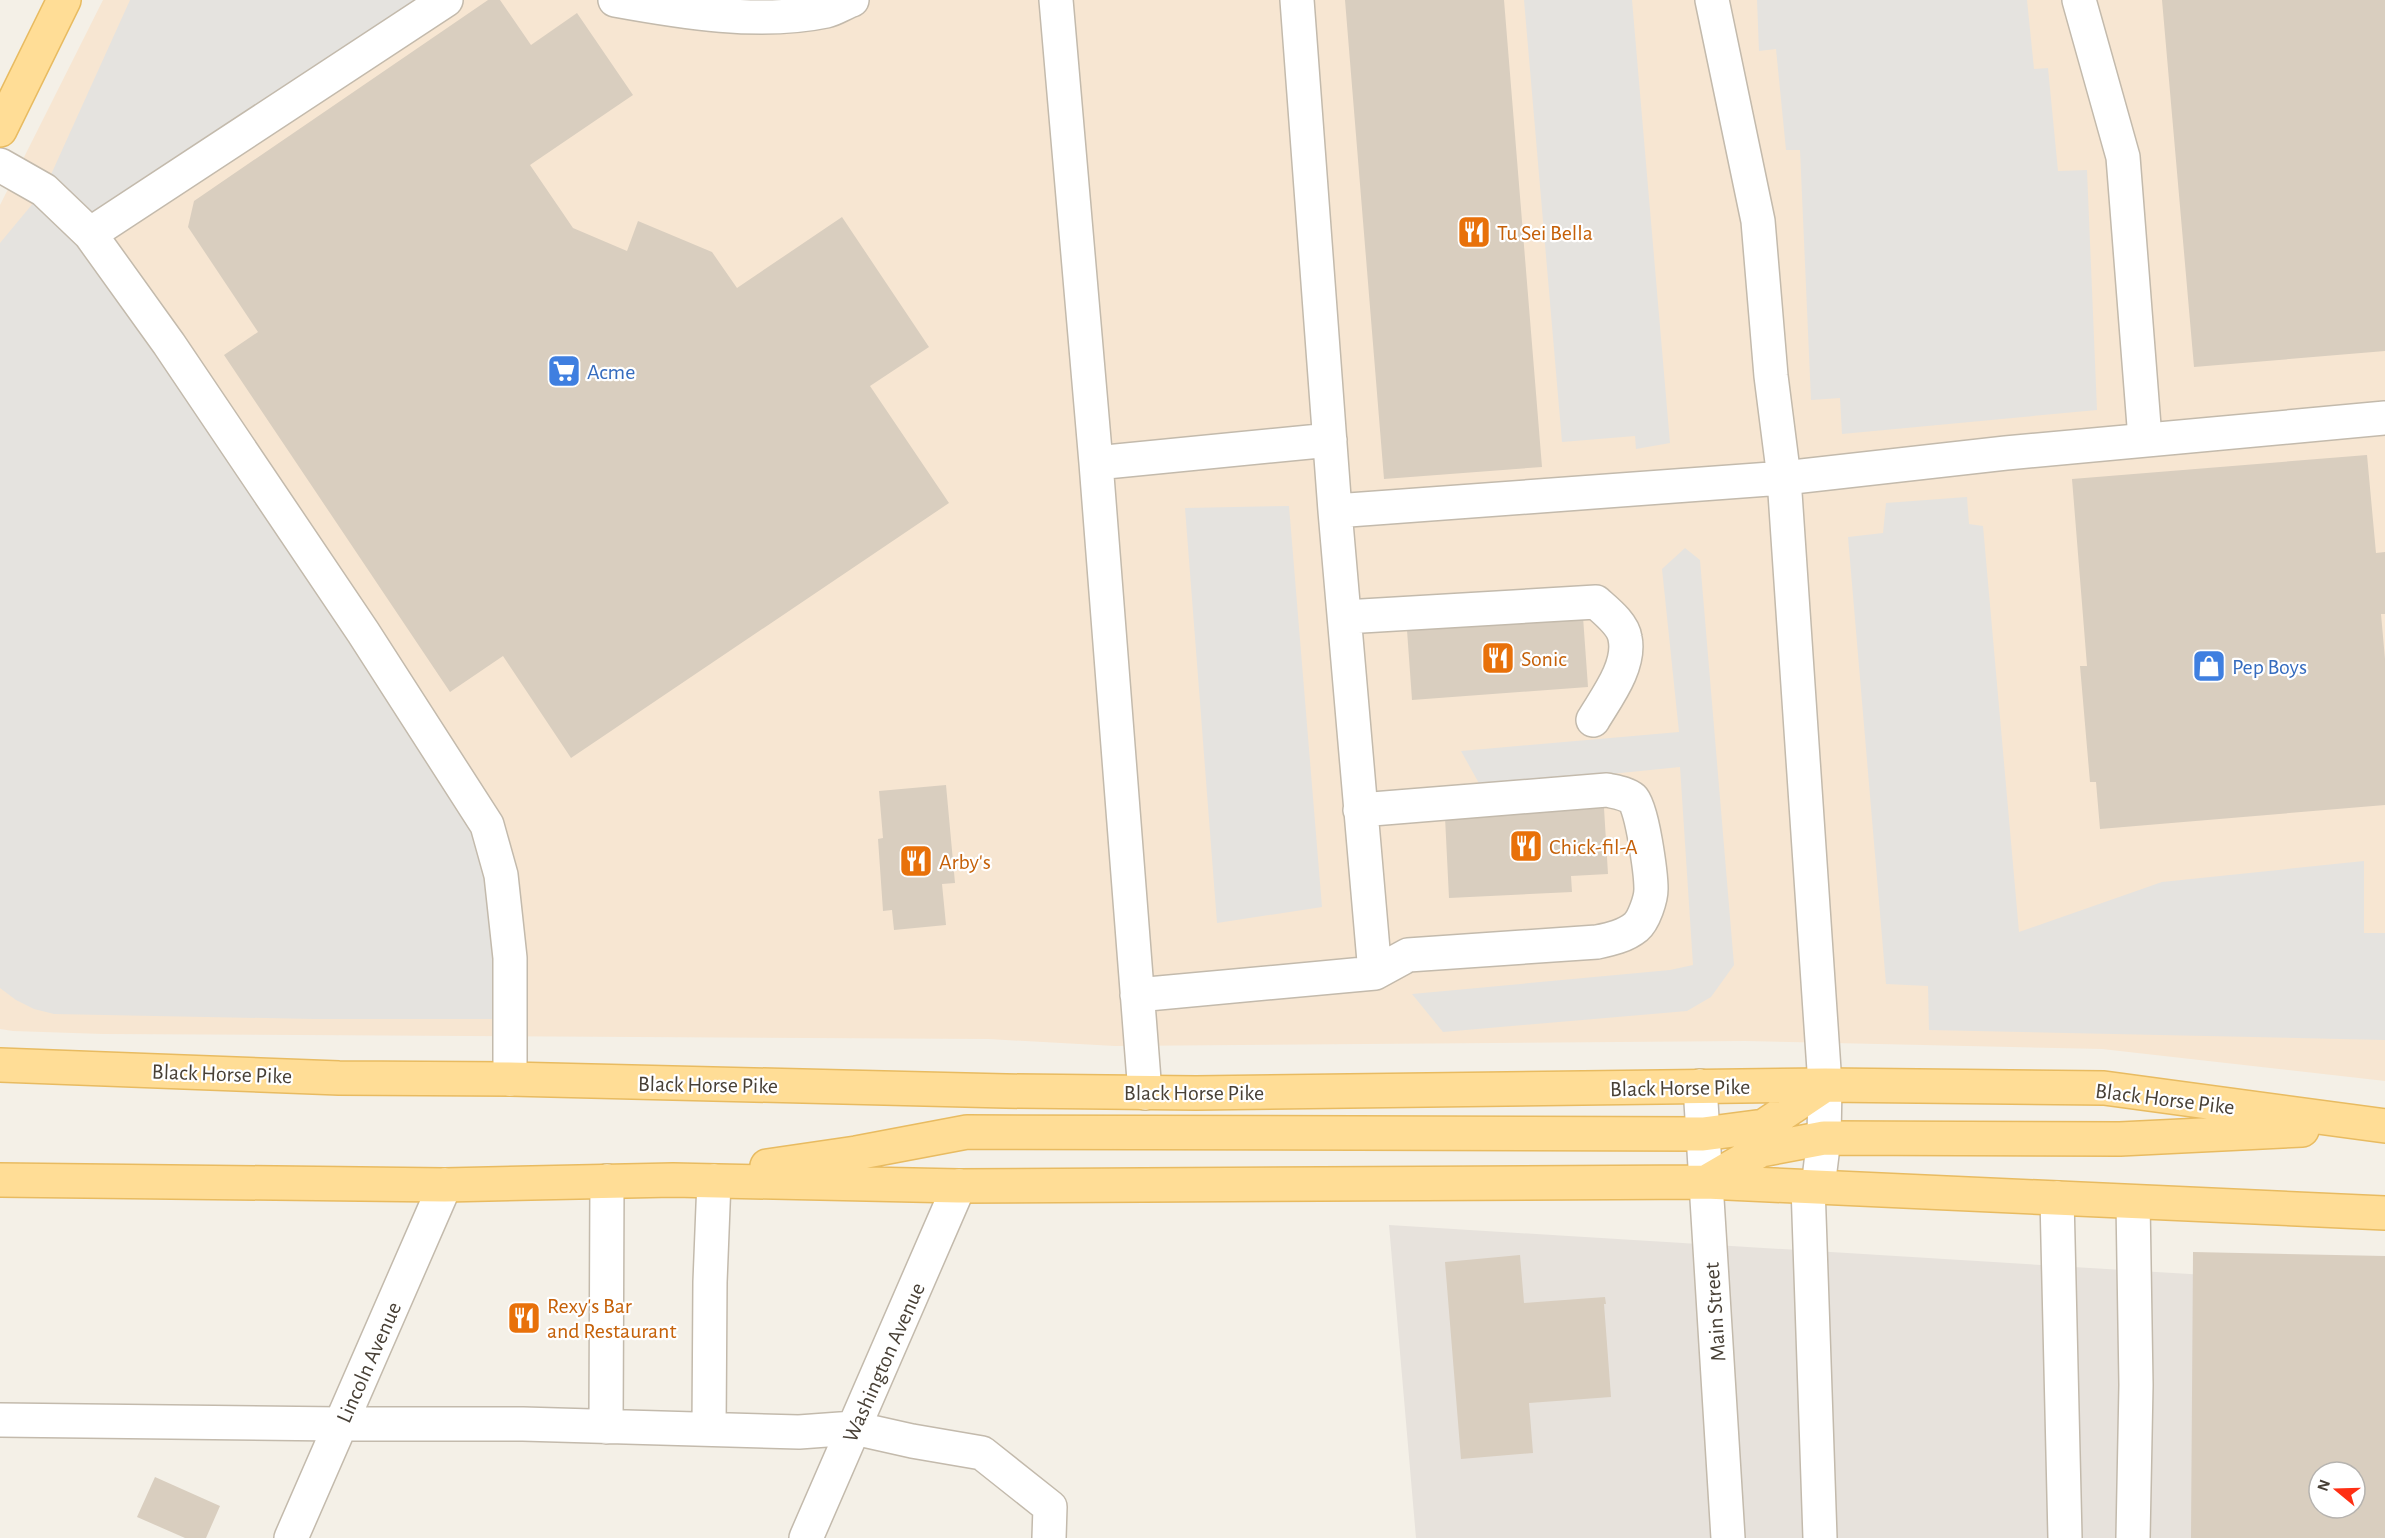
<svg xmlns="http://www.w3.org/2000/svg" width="2385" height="1538" font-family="'Alegreya Sans',sans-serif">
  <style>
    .commercial { fill: #f7e6d2 }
    .industrial { fill: #e7e2dc; fill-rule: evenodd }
    .parking { fill: #e5e3df }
    .building { fill: #d9cebf; fill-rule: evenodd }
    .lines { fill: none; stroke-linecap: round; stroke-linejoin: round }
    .minor-casing { stroke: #c3baac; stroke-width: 36 }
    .major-casing { stroke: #e8bb61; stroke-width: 36 }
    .minor { stroke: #fff; stroke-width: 33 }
    .major { stroke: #ffdd96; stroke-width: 33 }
    .labels { text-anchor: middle; stroke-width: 4.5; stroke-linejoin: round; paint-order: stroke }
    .food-label { font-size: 22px; fill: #c56008; stroke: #fff; text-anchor: start }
    .shop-label { font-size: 22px; fill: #366cbe; stroke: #fff; text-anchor: start }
    .street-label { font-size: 22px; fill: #484036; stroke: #fff }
  </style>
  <rect width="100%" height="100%" fill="#f4f0e7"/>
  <path class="commercial" d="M 103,0 L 2385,0 L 2385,1081 L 2102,1049 L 1745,1041 L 1115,1046 L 988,1039 L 103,1034 L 13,1031 L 0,1029 L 0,205 Z"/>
  <path class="industrial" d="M 1389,1225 L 2385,1286 L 2385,1538 L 1416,1538 ZM 2319,1472 L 2355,1472 L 2355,1508 L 2319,1508 Z"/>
  <path class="parking" d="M 130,0 L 446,0 L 90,235 L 487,825 L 510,1019 L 314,1019 L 54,1014 L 34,1009 L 16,1000 L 0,988 L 0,243 L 44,190 Z
    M 1524,0 L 1632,0 L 1670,443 L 1636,449 L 1635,436 L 1562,442 Z
    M 1757,0 L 2027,0 L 2034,69 L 2048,68 L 2058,171 L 2087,170 L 2097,410 L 1842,434 L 1840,398 L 1811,400 L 1800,150 L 1786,150 L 1776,49 L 1759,51 Z
    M 1967,497 L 1969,524 L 1983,526 L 2019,932 L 2162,882 L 2364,861 L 2364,933 L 2385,933 L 2385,1040 L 1929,1030 L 1928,986 L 1886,984 L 1848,537 L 1883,533 L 1886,503 Z
    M 1289,506 L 1322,907 L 1217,923 L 1185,508 Z
    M 1685,548 L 1700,560 L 1734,965 L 1711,997 L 1687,1011 L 1443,1032 L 1412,994 L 1670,970 L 1693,965 L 1680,767 L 1481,787 L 1461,751 L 1679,732 L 1662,569 Z"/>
  <path class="building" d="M 488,0 L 500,0 L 531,45 L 577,13 L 633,95 L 530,165 L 573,228 L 627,251 L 638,221 L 712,252 L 737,288 L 842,217 L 929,347 L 870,386 L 949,503 L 571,758 L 503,656 L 450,692 L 224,355 L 258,332 L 188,227 L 194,201 Z
    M 1345,0 L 1504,0 L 1542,467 L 1384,479 Z
    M 2162,0 L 2385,0 L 2385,351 L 2194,367 Z
    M 2367,455 L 2376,553 L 2385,552 L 2385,614 L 2381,614 L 2385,659 L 2385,805 L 2100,829 L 2096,782 L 2090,782 L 2080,666 L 2087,666 L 2072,479 Z
    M 1583,617 L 1588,687 L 1412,700 L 1407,630 Z
    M 946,785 L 955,883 L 942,884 L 946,925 L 894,930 L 892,910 L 883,911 L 878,839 L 883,838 L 879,791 Z
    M 1604,808 L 1608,874 L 1571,876 L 1572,892 L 1449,898 L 1445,817 Z
    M 2193,1252 L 2385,1256 L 2385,1538 L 2191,1538 ZM 2319,1472 L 2355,1472 L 2355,1508 L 2319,1508 Z
    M 1520,1255 L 1524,1303 L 1605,1297 L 1606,1304 L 1604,1304 L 1611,1397 L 1529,1403 L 1533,1453 L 1461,1459 L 1445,1262 Z
    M 155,1477 L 220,1506 L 206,1538 L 185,1538 L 137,1517 Z"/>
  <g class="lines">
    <defs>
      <path id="minor" d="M 615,0 C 681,12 760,25 826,11 C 835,9 843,3 852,0
        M 1056,0 L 1096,463 L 1145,1093
        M 1712,0 L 1758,221 L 1771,376 L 1784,478 L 1825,1085 L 1824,1138 L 1818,1187
        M 2079,0 L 2123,157 L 2145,439
        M 0,165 L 44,190 L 90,234 L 169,344 L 363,632 L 487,825 L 501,875 L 510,958 L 510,1079
        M 90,234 L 446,0
        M 1096,463 L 1330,440
        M 1335,511 L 1784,478 L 2006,453 L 2385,418
        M 1345,617 L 1596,602 C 1606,611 1623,624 1625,638 C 1631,666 1606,698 1593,720
        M 1360,810 L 1607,790 C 1615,792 1626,793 1633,799 C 1642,807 1651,874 1651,889 C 1651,899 1644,920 1636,927 C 1625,936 1611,939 1597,942 L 1408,955 L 1375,973
        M 1137,995 L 1375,973 L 1335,511 L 1297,0
        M 1700,1086 L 1728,1538
        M 1808,1186 L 1820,1538
        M 2057,1198 L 2065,1538
        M 0,1420 L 340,1424 L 523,1424 L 799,1432 L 854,1428 L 912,1441 L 982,1453 L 1050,1507 L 1049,1538
        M 606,1427 L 607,1181
        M 709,1429 L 710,1282 L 714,1181
        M 291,1538 L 445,1185
        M 806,1538 L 959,1186
        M 2133,1538 L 2136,1385 L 2133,1202"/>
      <path id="major" d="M 0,130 L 64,0
        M 0,1065 L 339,1078 L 510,1079 L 1006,1091 L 1196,1093 L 1825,1085 L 2104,1088 L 2385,1126
        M 767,1166 L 856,1153 L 967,1132 L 1703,1134 L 1764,1126 L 1825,1085
        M 0,1180 L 445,1185 L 673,1180 L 959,1186 L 1706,1182 L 2385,1213
        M 1706,1182 L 1761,1150 L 1824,1138 L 2120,1139 L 2302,1130"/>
    </defs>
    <use href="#minor" class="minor-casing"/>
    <use href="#major" class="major-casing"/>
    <use href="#minor" class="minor"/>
    <use href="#major" class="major"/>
  </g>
  <defs>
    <symbol id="restaurant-square" viewBox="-11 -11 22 22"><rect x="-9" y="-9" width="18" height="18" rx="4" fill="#e8710a" stroke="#fff"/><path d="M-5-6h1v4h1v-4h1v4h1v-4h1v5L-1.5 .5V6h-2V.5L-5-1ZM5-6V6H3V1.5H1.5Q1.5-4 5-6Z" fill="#fff"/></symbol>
    <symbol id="supermarket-square" viewBox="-11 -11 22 22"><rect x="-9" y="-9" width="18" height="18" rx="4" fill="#3f7fe0" stroke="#fff"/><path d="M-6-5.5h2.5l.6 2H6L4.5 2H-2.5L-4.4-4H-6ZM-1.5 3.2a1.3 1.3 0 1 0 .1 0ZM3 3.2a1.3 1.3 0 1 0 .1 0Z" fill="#fff"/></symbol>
    <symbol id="shop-square" viewBox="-11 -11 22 22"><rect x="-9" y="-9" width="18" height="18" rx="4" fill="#3f7fe0" stroke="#fff"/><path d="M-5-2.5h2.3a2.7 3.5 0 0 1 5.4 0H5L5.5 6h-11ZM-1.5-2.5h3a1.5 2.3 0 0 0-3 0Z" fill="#fff"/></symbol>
  </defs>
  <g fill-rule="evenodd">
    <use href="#restaurant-square" x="1455" y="213" width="38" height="38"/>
    <use href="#supermarket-square" x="545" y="352" width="38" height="38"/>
    <use href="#restaurant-square" x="1479" y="639" width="38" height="38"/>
    <use href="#shop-square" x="2190" y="647" width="38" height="38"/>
    <use href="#restaurant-square" x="1507" y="827" width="38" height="38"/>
    <use href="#restaurant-square" x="897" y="842" width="38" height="38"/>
    <use href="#restaurant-square" x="505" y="1299" width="38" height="38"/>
  </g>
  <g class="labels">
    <g class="food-label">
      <text x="1497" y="240">Tu Sei Bella</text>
      <text x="1521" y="666">Sonic</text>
      <text x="1549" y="854">Chick-fil-A</text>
      <text x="939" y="869">Arby's</text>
      <text x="547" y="1313">Rexy's Bar<tspan x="547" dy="25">and Restaurant</tspan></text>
    </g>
    <g class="shop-label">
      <text x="587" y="379">Acme</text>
      <text x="2232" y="674">Pep Boys</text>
    </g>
    <g class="street-label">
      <text transform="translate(222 1073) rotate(2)" y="8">Black Horse Pike</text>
      <text transform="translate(708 1084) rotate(1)" y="8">Black Horse Pike</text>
      <text transform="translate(1680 1087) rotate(-1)" y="8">Black Horse Pike</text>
      <text x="1194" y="1100">Black Horse Pike</text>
      <text transform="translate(2165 1098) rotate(7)" y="8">Black Horse Pike</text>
      <text transform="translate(1714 1312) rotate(-94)" y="8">Main Street</text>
      <text transform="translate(368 1362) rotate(-66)" y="8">Lincoln Avenue</text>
      <text transform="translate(883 1362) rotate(-66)" y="8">Washington Avenue</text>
    </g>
  </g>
  <g transform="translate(2337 1490) rotate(289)"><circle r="28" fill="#ffffff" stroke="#b6b3af" stroke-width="1.5"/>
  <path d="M0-4.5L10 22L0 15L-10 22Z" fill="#ff2f14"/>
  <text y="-9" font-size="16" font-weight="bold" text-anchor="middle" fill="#484036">N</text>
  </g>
</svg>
